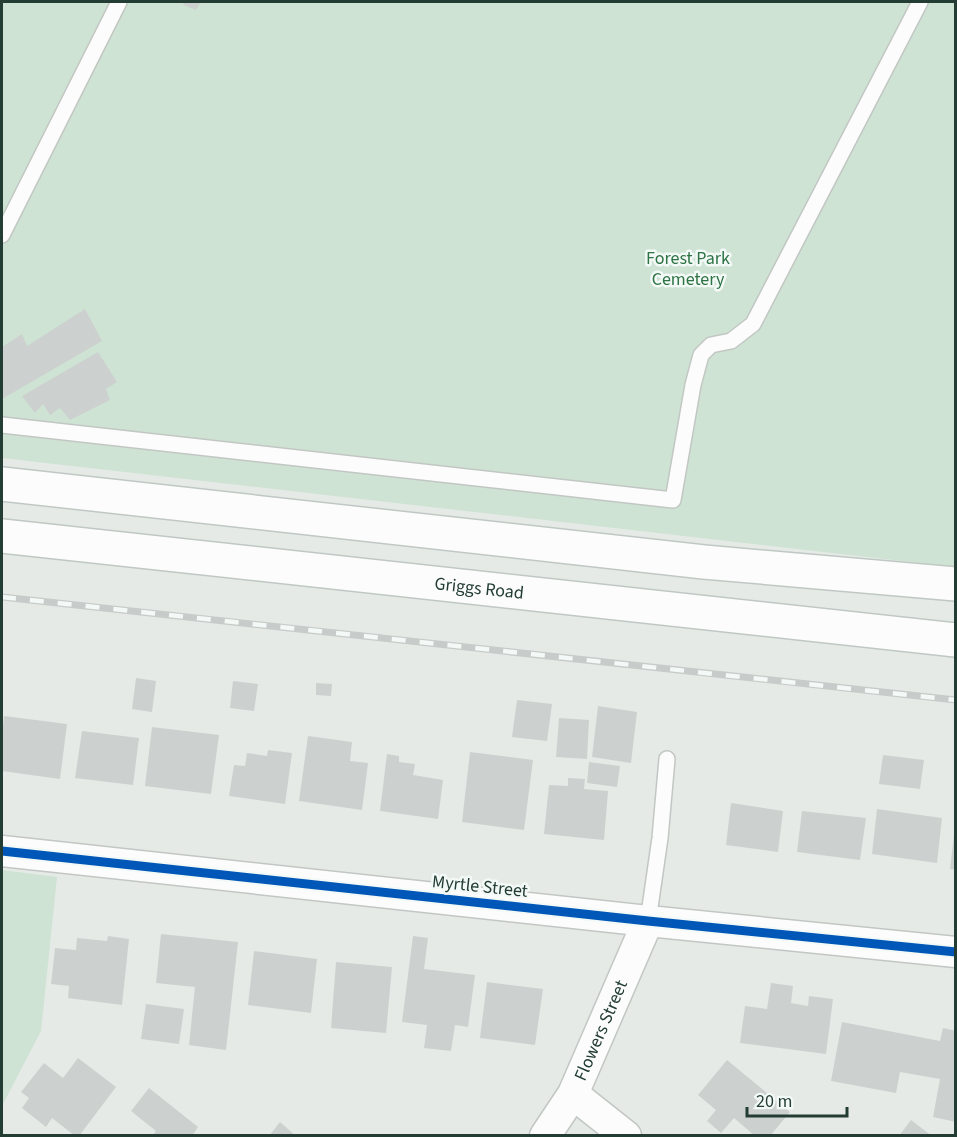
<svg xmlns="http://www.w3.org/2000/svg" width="957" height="1137" font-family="'Source Sans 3',sans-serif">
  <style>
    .green { fill: #cee3d3 }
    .building { fill: #ccd1cf }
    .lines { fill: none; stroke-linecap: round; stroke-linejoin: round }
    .lane-casing { stroke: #c2c7c4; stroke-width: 18 }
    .street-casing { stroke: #c2c7c4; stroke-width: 33 }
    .secondary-casing { stroke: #c0c8c4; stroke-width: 36 }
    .lane { stroke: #fbfcfb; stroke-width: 15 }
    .street { stroke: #fbfcfb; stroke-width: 30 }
    .secondary { stroke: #fbfcfb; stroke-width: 33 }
    .rail-casing { stroke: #c7cbc9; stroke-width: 7 }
    .rail { stroke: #f3f9f6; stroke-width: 4.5; stroke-dasharray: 14; stroke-linecap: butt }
    .cycleway-casing { stroke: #f3f9f6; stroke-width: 13 }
    .cycleway { stroke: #0057b8; stroke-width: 9 }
    .labels { text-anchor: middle; stroke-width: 5; stroke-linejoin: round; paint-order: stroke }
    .park-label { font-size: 18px; fill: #2e7344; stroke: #f3f9f6 }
    .street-label { font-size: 18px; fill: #233d34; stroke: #f3f9f6 }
  </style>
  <rect width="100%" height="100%" fill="#e5eae7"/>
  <path class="green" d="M 2,2 L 955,2 L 955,567 L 2,458 Z
    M 2,870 L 57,877 L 41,1031 L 2,1106 Z"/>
  <path class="building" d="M 185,2 L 201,2 L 196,10 L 183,5 Z
    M 85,309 L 102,341 L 2,399 L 2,347 L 22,334 L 27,346 Z
    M 98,352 L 117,382 L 106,389 L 110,400 L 70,420 L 60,408 L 50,415 L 43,404 L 35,413 L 22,396 Z
    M 136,678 L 156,681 L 152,712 L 132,709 Z
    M 233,681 L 258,684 L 254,711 L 230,708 Z
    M 316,683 L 332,684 L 331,696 L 316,695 Z
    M 517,700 L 552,704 L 547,741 L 512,737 Z
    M 598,706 L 637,712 L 631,763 L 592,757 Z
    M 4,716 L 67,724 L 60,779 L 2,771 L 2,736 Z
    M 559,718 L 589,720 L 587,759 L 556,757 Z
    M 152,727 L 219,735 L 211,794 L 145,786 Z
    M 82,731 L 139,738 L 133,785 L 75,778 Z
    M 308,736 L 352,742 L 350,761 L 368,763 L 362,810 L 299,801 Z
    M 268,750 L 292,753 L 285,804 L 229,796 L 234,765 L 245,766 L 247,753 L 267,756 Z
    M 470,752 L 533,760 L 524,830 L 462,822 Z
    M 387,754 L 399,756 L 399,762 L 415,764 L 413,775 L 443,780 L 438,819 L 380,811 Z
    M 883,755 L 924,760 L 920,789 L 879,784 Z
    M 589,762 L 620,766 L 617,787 L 587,783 Z
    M 568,778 L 585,779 L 584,789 L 608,791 L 604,840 L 544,834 L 549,785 L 568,786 Z
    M 731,803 L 783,811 L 778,852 L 726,845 Z
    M 877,809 L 942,818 L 937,863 L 872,854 Z
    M 802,811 L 866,818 L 860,860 L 797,852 Z
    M 954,835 L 956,835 L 956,870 L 950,869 Z
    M 161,934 L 238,942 L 226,1050 L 189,1045 L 195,987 L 156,983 Z
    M 108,936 L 129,939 L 122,1005 L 68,998 L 69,986 L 51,984 L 55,948 L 76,950 L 77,938 L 107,941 Z
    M 413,936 L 428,938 L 424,969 L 475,975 L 468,1027 L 455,1025 L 451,1051 L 424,1048 L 427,1025 L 402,1022 Z
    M 254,951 L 317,959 L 311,1013 L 248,1005 Z
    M 336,962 L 392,967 L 386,1033 L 331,1028 Z
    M 487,982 L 543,989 L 535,1045 L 480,1038 Z
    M 771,983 L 793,986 L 791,1003 L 808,1006 L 809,996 L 833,999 L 826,1054 L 740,1043 L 745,1006 L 767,1009 Z
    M 146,1004 L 184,1009 L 179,1044 L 141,1039 Z
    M 842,1022 L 940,1041 L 943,1028 L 956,1031 L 956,1122 L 933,1117 L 940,1079 L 900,1072 L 896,1093 L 831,1081 Z
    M 78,1058 L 116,1087 L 79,1136 L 75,1136 L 52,1118 L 46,1127 L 22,1108 L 29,1098 L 21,1092 L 44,1063 L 63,1078 Z
    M 727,1060 L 790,1112 L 770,1136 L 755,1136 L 734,1118 L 721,1133 L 707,1121 L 716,1110 L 698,1095 Z
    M 149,1088 L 198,1127 L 192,1136 L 152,1136 L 156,1131 L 131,1111 Z
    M 911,1120 L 932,1136 L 899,1136 Z
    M 280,1122 L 296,1136 L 269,1136 Z"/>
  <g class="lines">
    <defs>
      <path id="lane" d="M 2,235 L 119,2
        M 2,425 L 673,500 L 693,385 L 701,355 L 711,345 L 731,341 L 753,324 L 920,2
        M 648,921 L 660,838 L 667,759"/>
      <g id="street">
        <path d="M 2,851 L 648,921 L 956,952"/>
        <path d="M 573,1094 L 626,1136"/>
        <path id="s1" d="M 545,1136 L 573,1094 L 648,921"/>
      </g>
      <g id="secondary">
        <path d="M 2,484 L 704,562 L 956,584"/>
        <path id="s2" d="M 2,536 L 956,640"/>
      </g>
    </defs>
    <use href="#lane" class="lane-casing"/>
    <use href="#street" class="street-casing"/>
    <use href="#secondary" class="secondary-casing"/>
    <use href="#lane" class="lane"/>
    <use href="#street" class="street"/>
    <use href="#secondary" class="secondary"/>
    <defs>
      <path id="rail" d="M 2,597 L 956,700"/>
    </defs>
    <use href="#rail" class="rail-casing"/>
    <use href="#rail" class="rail"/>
    <defs>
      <path id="cycleway" d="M 2,851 L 648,921 L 956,952"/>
    </defs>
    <use href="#cycleway" class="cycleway-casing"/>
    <use href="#cycleway" class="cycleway"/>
  </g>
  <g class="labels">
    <g class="park-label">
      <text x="688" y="264">Forest Park<tspan x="688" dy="21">Cemetery</tspan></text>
    </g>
    <g class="street-label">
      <text dy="6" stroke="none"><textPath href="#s2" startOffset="480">Griggs Road</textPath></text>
      <text transform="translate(480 886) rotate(6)" y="6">Myrtle Street</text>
      <text dy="6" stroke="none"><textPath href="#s1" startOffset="120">Flowers Street</textPath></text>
    </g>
  </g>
  <rect width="957" height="1137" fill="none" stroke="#233d34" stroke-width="6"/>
  <path d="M747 1107v9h100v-9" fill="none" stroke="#233d34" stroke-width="3"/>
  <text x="756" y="1107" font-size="18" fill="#233d34" stroke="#f3f9f6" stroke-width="4.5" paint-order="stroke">20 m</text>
</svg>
